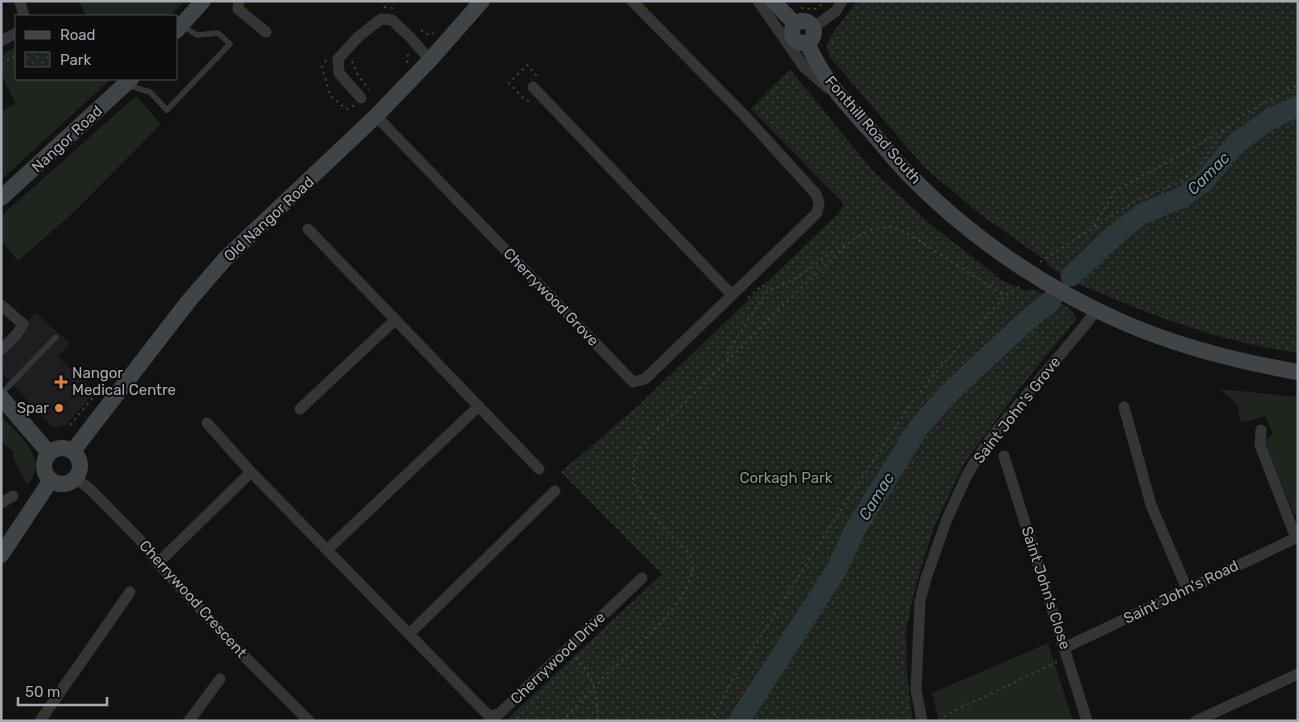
<svg xmlns="http://www.w3.org/2000/svg" width="1299" height="722" font-family="Rubik,sans-serif">
  <style>
    .built { fill: #1e1e20 }
    .grass { fill: #1f251e }
    .park { fill: url(#park-dots) }
    .lines { fill: none; stroke-linecap: round; stroke-linejoin: round }
    .river { stroke: #2c373a; stroke-width: 21 }
    .path { stroke: #393c3e; stroke-width: 2; stroke-dasharray: 2.5 4; stroke-linecap: butt }
    .lane { stroke: #333537; stroke-width: 5.5 }
    .street { stroke: #333537; stroke-width: 11 }
    .secondary { stroke: #414447; stroke-width: 16 }
    .poi-dot { fill: #dc8340; stroke: #0d0d0e; stroke-width: 2 }
    .labels { text-anchor: middle; stroke-width: 4; stroke-linejoin: round; paint-order: stroke }
    .street-label { font-size: 15px; fill: #a5acb2; stroke: #0d0d0e }
    .poi-label { font-size: 15px; fill: #a5acb2; stroke: #0d0d0e; text-anchor: start }
    .park-label { font-size: 15px; fill: #839b7d; stroke: #0d0d0e }
    .water-label { font-size: 16px; font-style: italic; fill: #7fa0aa; stroke: #0d0d0e }
  </style>
  <defs>
    <pattern id="park-dots" width="8" height="8" patternUnits="userSpaceOnUse" patternTransform="scale(1.25)"><rect width="8" height="8" fill="#1f251e"/><path d="M2 2h.1M6 6h.1" fill="none" stroke="#3d423c" stroke-width="1.8" stroke-linecap="round"/></pattern>
  </defs>
  <rect width="100%" height="100%" fill="#121213"/>
  <path class="built" d="M 36,313 L 70,343 L 58,357 L 95,392 L 66,425 L 56,428 L 50,425 L 1,372 L 1,359 L 24,334 L 29,319 Z"/>
  <path class="grass" d="M 184,1 L 171,16 L 86,16 L 79,2 Z
    M 16,47 L 16,79 L 111,79 L 1,180 L 1,111 L 16,104 L 1,74 L 1,55 Z
    M 136,96 L 161,124 L 75,211 L 18,261 L 1,240 L 1,216 Z
    M 1219,389 L 1298,397 L 1298,516 L 1294,514 L 1265,445 L 1267,438 L 1273,434 L 1265,416 L 1241,423 L 1237,404 Z
    M 1,416 C 14,430 39,449 35,471 C 34,476 30,480 27,484 L 13,458 L 13,451 L 1,442 Z
    M 1048,643 L 1073,721 L 939,721 L 932,693 Z"/>
  <path class="park" d="M 857,1 L 1298,1 L 1298,353 C 1228,343 1162,320 1098,292 C 1081,285 1057,277 1046,261 L 980,214 L 925,168 L 830,57 L 827,47 L 830,37 Z
    M 790,69 L 872,170 L 929,223 L 1003,281 L 1026,291 L 1034,289 L 1068,307 L 1077,318 L 1020,388 L 965,462 L 934,527 L 917,581 L 906,629 L 907,675 L 913,721 L 505,721 L 662,574 L 561,472 L 640,404 L 841,211 L 843,203 L 751,109 Z"/>
  <g class="lines">
    <path class="river" d="M 1071,276 L 1116,234 L 1142,214 L 1183,197 L 1202,183 L 1238,142 L 1270,119 L 1298,106
      M 739,721 L 837,569 L 855,530 L 918,428 L 949,393 L 1025,322 L 1051,301"/>
    <path class="path" d="M 381,1 L 386,6
      M 384,7 L 394,8
      M 801,8 L 815,9 L 826,2
      M 421,30 L 429,35 L 434,33
      M 326,60 L 322,67 L 330,95 L 346,109 L 350,108 L 354,105
      M 352,61 L 358,75 L 369,90
      M 1,63 L 16,56
      M 407,63 L 408,53
      M 529,101 L 525,100 L 509,83 L 527,65 L 537,76
      M 1094,226 L 1115,191 L 1198,145 L 1227,127
      M 1040,262 L 1135,201 L 1178,183 L 1197,168 L 1225,130 L 1239,118 L 1253,109 L 1298,85
      M 748,298 L 762,285 L 768,290
      M 728,360 L 727,354 L 768,290 C 787,285 804,273 820,261 C 829,254 836,247 847,244
      M 70,425 L 117,369
      M 575,658 C 597,681 596,690 598,721
      M 562,721 C 575,707 588,693 602,679 C 625,655 711,590 689,553 C 671,536 633,500 633,474 C 633,464 637,456 640,447 L 800,289 L 849,243 L 857,237 L 873,229 L 889,226 L 907,233 L 1005,296
      M 711,721 L 735,675 L 752,650 L 851,494 L 914,400 L 944,363 L 1005,296 L 1021,285
      M 939,721 L 946,715 L 1057,662"/>
    <path class="lane" d="M 127,85 L 150,92 L 167,110 L 230,44 L 218,33 L 197,35 L 184,27
      M 1,394 L 56,337"/>
    <path class="street" d="M 20,1 L 24,16
      M 239,1 L 238,9 L 266,32
      M 758,1 L 804,67 L 828,88
      M 814,27 L 836,11 L 842,1
      M 1,41 L 16,33
      M 533,87 L 732,295
      M 361,98 L 339,73 L 338,59 L 358,37 L 381,19 L 392,20 L 410,37 L 430,60
      M 376,116 L 633,382 L 645,379 L 817,213 L 819,203 L 816,194 L 744,115 L 632,1
      M 308,229 L 539,469
      M 1,305 L 23,324 L 17,334 L 1,350
      M 1124,407 L 1151,505 L 1187,589
      M 300,409 L 395,320
      M 207,423 L 251,472 L 489,716 L 499,714 L 642,578
      M 1261,430 L 1260,445 L 1296,538
      M 1004,456 L 1087,721
      M 75,478 L 90,489 L 140,540 L 158,563 L 238,650 L 309,721
      M 1,503 L 13,496
      M 327,550 L 479,406
      M 158,563 L 251,472
      M 409,634 L 555,491
      M 1064,648 L 1298,537
      M 40,721 L 130,592
      M 189,721 L 220,679
      M 922,721 L 916,690 L 920,601 L 926,578 L 947,519 L 967,475 L 980,454 L 998,429 L 1086,324 L 1096,310
      M 1196,721 L 1298,674"/>
    <path class="secondary" d="M 773,1 L 795,24
      M792 32a11 11 0 1 1 22 0a11 11 0 1 1-22 0Z
      M 176,31 L 203,1
      M 807,42 C 821,78 850,108 875,136 C 887,150 898,164 910,176 C 971,238 1047,290 1127,324 C 1181,347 1240,362 1298,372
      M 1,198 L 131,79
      M 1,397 L 49,453
      M44 466a18 18 0 1 1 36 0a18 18 0 1 1-36 0Z
      M 73,451 L 187,303 L 225,259 L 376,116 L 430,60 L 482,1
      M 1,555 L 51,480"/>
  </g>
  <g class="poi-dot">
    <path d="M58.5 374.5h5v5h5v5h-5v5h-5v-5h-5v-5h5z"/>
    <circle cx="59" cy="408" r="5"/>
  </g>
  <g class="labels">
    <g class="street-label">
      <text transform="translate(873 130) rotate(49)" y="5">Fonthill Road South</text>
      <text transform="translate(67 139) rotate(-43)" y="5">Nangor Road</text>
      <text transform="translate(269 219) rotate(-43)" y="5">Old Nangor Road</text>
      <text transform="translate(551 297) rotate(46)" y="5">Cherrywood Grove</text>
      <text transform="translate(1017 410) rotate(-52)" y="5">Saint John's Grove</text>
      <text transform="translate(1046 588) rotate(72)" y="5">Saint John's Close</text>
      <text transform="translate(1181 592) rotate(-26)" y="5">Saint John's Road</text>
      <text transform="translate(193 599) rotate(48)" y="5">Cherrywood Crescent</text>
      <text transform="translate(558 658) rotate(-44)" y="5">Cherrywood Drive</text>
    </g>
    <g class="poi-label">
      <text x="72" y="378">Nangor<tspan x="72" dy="17">Medical Centre</tspan></text>
      <text x="49" y="413" text-anchor="end">Spar</text>
    </g>
    <g class="park-label">
      <text x="786" y="483">Corkagh Park</text>
    </g>
    <g class="water-label">
      <text transform="translate(1208 173) rotate(-45)" y="6">Camac</text>
      <text transform="translate(876 496) rotate(-58)" y="6">Camac</text>
    </g>
  </g>
  <rect width="1299" height="722" fill="none" stroke="#a5acb2" stroke-width="5"/>
  <rect x="15" y="15" width="162" height="65" fill="#0d0d0e" stroke="#4a4d50"/>
  <rect x="25" y="31" width="25" height="8" fill="#414447" stroke="#4a4d50"/>
  <text x="60" y="40" font-size="15" fill="#a5acb2">Road</text>
  <rect x="25" y="52" width="25" height="15" fill="url(#park-dots)" stroke="#4a4d50"/>
  <text x="60" y="65" font-size="15" fill="#a5acb2">Park</text>
  <path d="M18 697v8h89v-8" fill="none" stroke="#a5acb2" stroke-width="2.5"/>
  <text x="25" y="697" font-size="15" fill="#a5acb2" stroke="#0d0d0e" stroke-width="4" paint-order="stroke">50 m</text>
</svg>
